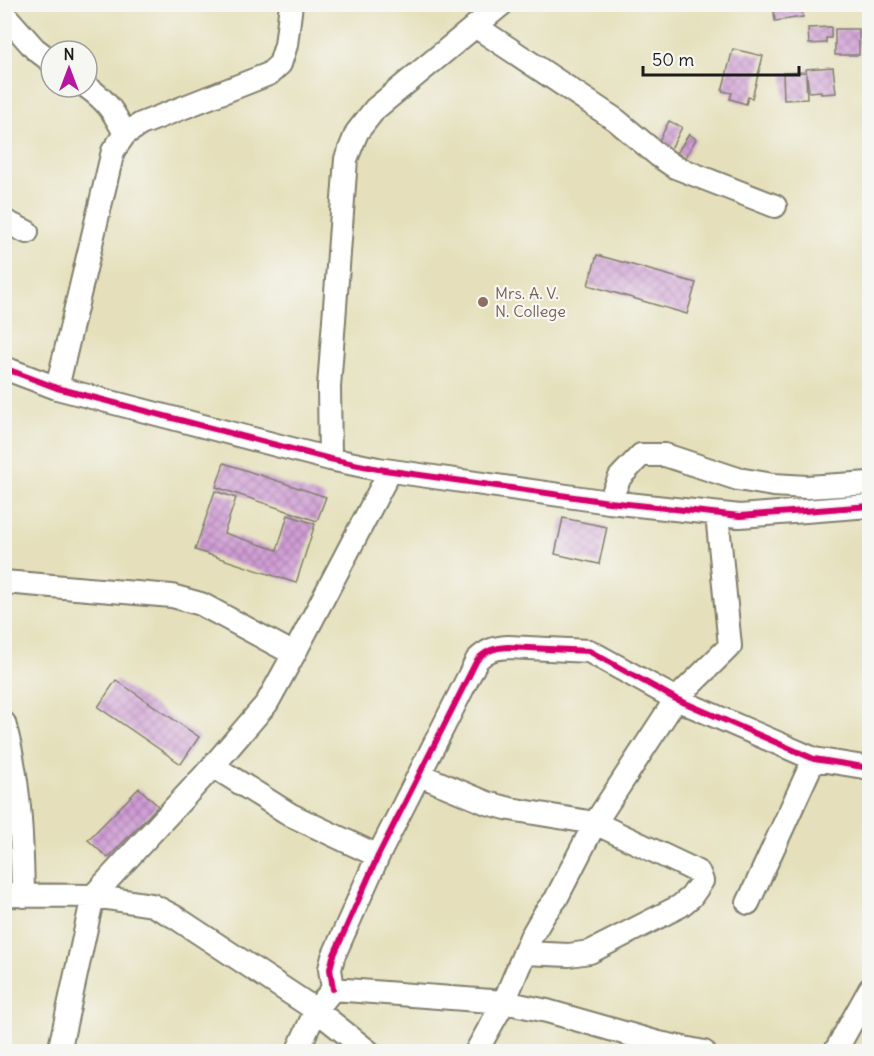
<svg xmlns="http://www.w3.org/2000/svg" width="874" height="1056" font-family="Delius,sans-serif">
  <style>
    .building { fill: url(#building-cross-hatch) }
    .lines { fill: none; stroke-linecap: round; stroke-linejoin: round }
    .minor-casing { stroke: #807e6c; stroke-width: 26 }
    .minor { stroke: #fff; stroke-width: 22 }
    .cycleway-casing { stroke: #f6f6f2; stroke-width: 10 }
    .cycleway { stroke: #d6006c; stroke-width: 6 }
    .education-dot { fill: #8d6e63; stroke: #f6f6f2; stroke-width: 2 }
    .labels { text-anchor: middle; stroke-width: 4.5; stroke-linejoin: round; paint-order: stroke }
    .education-label { font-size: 16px; fill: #785e54; stroke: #f6f6f2; text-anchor: start }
  </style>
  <defs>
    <pattern id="building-cross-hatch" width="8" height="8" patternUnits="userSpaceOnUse" patternTransform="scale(1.5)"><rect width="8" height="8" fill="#cf9cd4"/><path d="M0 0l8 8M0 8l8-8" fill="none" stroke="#a77eab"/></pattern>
  </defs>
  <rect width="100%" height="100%" fill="#f6f6f2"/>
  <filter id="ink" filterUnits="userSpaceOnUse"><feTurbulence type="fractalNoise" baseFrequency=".0167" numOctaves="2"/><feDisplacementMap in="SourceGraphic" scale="12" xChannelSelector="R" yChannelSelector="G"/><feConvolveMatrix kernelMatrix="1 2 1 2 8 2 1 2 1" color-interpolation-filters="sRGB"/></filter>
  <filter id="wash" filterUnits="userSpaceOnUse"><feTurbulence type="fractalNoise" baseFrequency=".008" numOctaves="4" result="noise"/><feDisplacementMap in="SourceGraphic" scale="24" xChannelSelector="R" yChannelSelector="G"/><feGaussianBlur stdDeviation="1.35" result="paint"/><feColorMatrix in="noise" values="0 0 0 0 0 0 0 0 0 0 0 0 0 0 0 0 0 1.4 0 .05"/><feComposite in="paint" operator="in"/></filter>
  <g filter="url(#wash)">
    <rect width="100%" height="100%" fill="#e5e0bb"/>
    <g id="blocks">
      <path class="building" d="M 773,4 L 801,4 L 803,17 L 775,21 Z
        M 831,27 L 831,38 L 826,38 L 826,43 L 809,44 L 808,28 Z
        M 835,29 L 859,29 L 859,55 L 835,55 Z
        M 733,49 L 763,56 L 752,98 L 748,97 L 746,104 L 730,99 L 732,93 L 722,91 Z
        M 833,67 L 836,93 L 821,94 L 821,91 L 809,92 L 806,69 Z
        M 806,72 L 807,99 L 784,100 L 783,73 Z
        M 669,121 L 682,127 L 671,149 L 658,143 Z
        M 689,134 L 696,139 L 685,158 L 677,153 Z
        M 597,255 L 696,283 L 687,314 L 588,285 Z
        M 224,463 L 326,497 L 317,521 L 216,487 Z
        M 215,491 L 236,498 L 224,533 L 277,550 L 288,515 L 315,524 L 296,583 L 195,550 Z
        M 563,518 L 607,527 L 599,564 L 555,554 Z
        M 116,680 L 199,737 L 181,764 L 98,707 Z
        M 139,788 L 158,806 L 108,858 L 88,840 Z"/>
    </g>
  </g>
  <g filter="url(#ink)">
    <use href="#blocks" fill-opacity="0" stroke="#807e6c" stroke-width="1.5"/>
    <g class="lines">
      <defs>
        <path id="minor" d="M 4,14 L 35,49 L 51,61
          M 475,26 L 616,120 L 659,156 L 675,167 L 775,206
          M 87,87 C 107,101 114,112 125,134
          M 4,221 L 27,232
          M 4,368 L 57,388 L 330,459 L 378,469 L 609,502 L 740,516 L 870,506
          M 57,388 L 113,151 L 125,134 L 141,124 L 269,74 L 280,64 L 286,45 L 291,4
          M 330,459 L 329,387 L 346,159 L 357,132 L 375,109 L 502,4
          M 609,502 L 620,477 L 641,455 L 665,455 L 738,479 L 773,485 L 807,487 L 870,483
          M 4,582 L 172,596 L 201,604 L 294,654 L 267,703 L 213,766 L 93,896 L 59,1052
          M 294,654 L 390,471
          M 4,723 C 20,779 22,838 23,896
          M 213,766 L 291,815 L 378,856
          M 420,775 L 487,803 L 510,809 L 595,823 L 556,899 L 545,913 L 531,937 L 504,1002 L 476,1052
          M 4,895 L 93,896 L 152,905 L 175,917 L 316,1010 L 333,989 L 504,1002 L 547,1011 L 659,1043 L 704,1052
          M 748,903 L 814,759
          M 524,953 L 569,955 L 590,952 L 680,906 L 691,897 L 702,881 L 699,873 L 688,867 L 595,823 L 676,699 L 730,646 L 717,514
          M 333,989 L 330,969 L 333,957 L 378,856 L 477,660 C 487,650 494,648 508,647 L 589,651 L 676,699 L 814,759 L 870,768
          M 297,1052 L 316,1010 L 369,1052
          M 835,1052 L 870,989"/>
      </defs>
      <use href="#minor" class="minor-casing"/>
      <use href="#minor" class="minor"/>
      <defs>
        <path id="cycleway" d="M 4,368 L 57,388 L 330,459 L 378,469 L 609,502 L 740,516 L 870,506
          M 333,989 L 330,969 L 333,957 L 378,856 L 477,660 C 487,650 494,648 508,647 L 589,651 L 676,699 L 814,759 L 870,768"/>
      </defs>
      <use href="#cycleway" class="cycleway-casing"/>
      <use href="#cycleway" class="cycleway"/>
    </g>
  </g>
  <circle class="education-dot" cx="483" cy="302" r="6"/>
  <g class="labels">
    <g class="education-label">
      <text x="495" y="299">Mrs. A. V.<tspan x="495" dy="18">N. College</tspan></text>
    </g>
  </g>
  <rect width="874" height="1056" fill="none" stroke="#f6f6f2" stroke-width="24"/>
  <g transform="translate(69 69)"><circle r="28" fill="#f6f6f2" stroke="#9f9f9c" stroke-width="1.5"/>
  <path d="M0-4.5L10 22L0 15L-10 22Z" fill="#b5179e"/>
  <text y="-9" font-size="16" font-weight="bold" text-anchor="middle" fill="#1c1c1c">N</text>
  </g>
  <path d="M643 66v9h156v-9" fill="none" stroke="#1c1c1c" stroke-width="3"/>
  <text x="652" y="66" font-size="18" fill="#1c1c1c" stroke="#f6f6f2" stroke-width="4.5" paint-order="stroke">50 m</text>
</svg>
